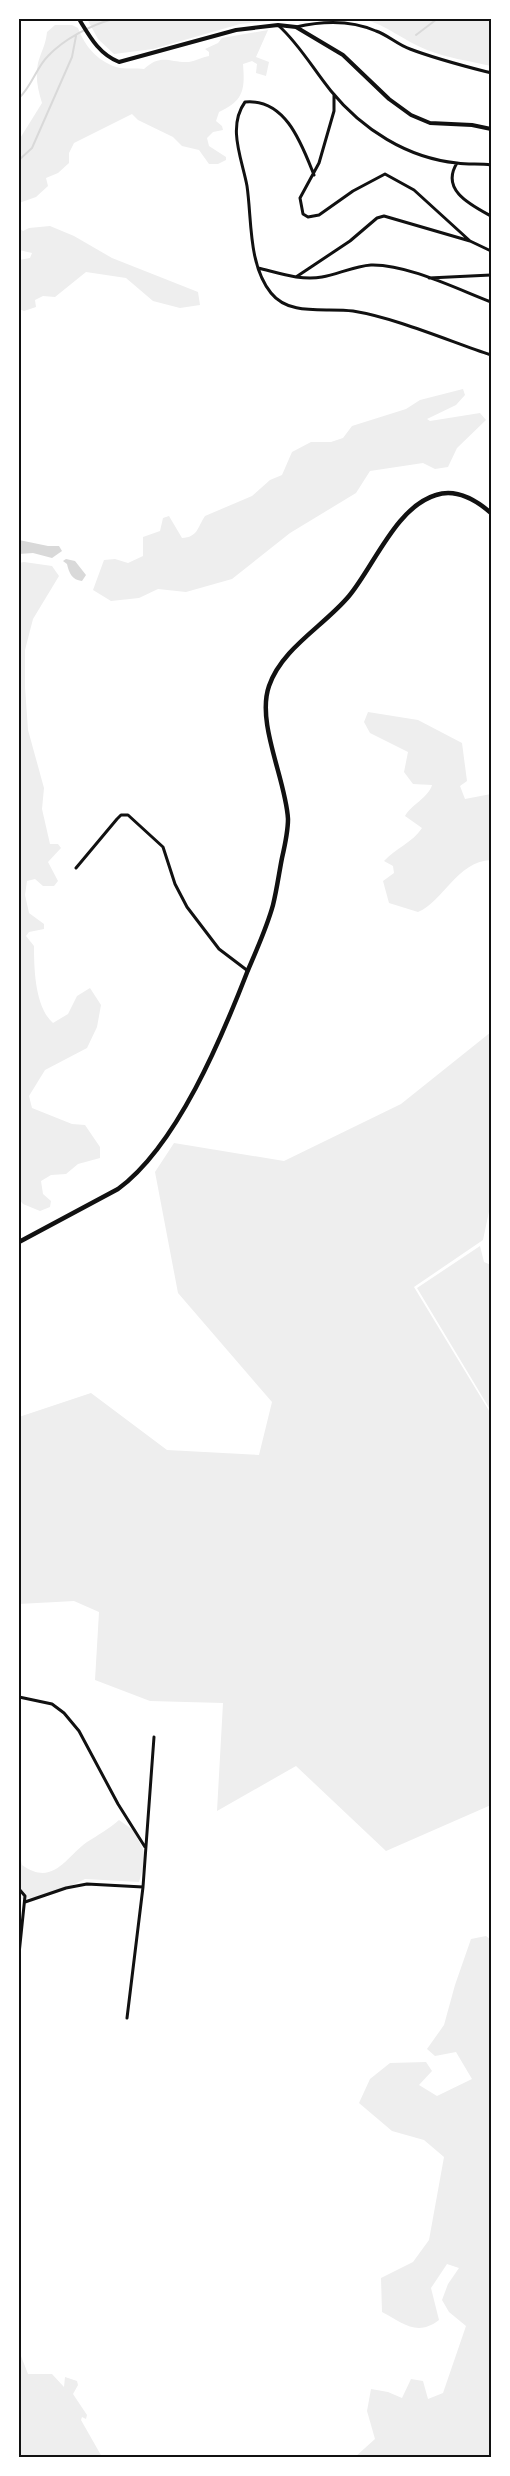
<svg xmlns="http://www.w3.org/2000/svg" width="510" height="2476" font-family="Cabin,sans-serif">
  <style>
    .green { fill: #eee }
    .water { fill: #d9d9d9 }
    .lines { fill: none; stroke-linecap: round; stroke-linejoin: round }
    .stream { stroke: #d9d9d9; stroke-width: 2 }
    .minor { stroke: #111; stroke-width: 3 }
    .tertiary { stroke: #111; stroke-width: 4 }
    .secondary { stroke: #111; stroke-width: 4.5 }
    .neatline { fill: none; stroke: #111; stroke-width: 2 }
  </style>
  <rect width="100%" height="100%" fill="#fff"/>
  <path class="green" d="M 87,19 L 291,19 L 240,24 L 153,49 L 114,54 L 98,39 Z
    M 363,19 L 491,19 L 491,66 C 469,61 448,58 427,50 C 404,41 387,25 363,19 Z
    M 55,25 L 72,25 L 78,28 C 85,47 99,63 120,68 C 128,69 137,68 144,69 C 162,53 169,63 189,62 C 196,61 202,57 209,56 L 209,52 L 205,49 L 218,43 L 222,38 L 268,30 L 256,57 L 269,62 L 266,76 L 256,73 L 257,64 L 252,61 L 243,64 C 245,89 244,101 219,112 L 216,121 L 222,126 L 223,130 L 213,132 L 207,138 L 209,146 L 226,157 L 226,160 L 218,164 L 209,164 L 199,150 L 182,146 L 173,137 L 138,120 L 132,114 L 74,143 L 69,153 L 69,163 L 58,173 L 46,178 L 48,186 L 36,197 L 19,203 L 19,140 L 42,103 C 38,90 35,77 38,63 C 41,52 46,44 47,32 Z
    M 50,226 L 74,236 L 112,258 L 198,292 L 200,305 L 180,308 L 153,301 L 126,278 L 86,272 L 55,297 L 43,296 L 35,300 L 36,307 L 24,311 L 19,309 L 19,260 L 30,258 L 32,253 L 19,250 L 19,228 L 23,231 L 29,228 Z
    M 463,389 L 465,395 L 456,405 L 427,419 L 430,421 L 480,413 L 486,420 L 457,448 L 448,467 L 435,469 L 423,463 L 370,471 L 356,493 L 290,533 L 232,579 L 186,592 L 158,589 L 139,598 L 111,601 L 93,590 L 104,560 L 115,559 L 128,563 L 143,556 L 143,537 L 160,531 L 163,518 L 169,516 L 182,538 C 198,537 197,528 205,516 L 252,496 L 270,480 L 282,475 L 292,452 L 311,442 L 331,442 L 343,438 L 352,426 L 406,409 L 420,400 Z
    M 24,562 L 52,566 L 59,576 L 33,619 L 25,650 L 25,687 L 28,730 L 44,788 L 42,809 L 50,844 L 58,844 L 61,848 L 48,862 L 58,881 L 54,886 L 43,886 L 35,879 L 27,881 L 25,895 L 29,913 L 44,924 L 44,929 L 29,932 L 26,936 L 34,946 C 34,969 35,1007 53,1023 L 68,1014 L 77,996 L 90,988 L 101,1005 L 97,1027 L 87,1048 L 45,1070 L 29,1096 L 32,1108 L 72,1124 L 85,1125 L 100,1147 L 100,1158 L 78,1164 L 66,1174 L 51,1175 L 41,1181 L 43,1194 L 51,1201 L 50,1207 L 40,1211 L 23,1204 L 19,1199 L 19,563 Z
    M 368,712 L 418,720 L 462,743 L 467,781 L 460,786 L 465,799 L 491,794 L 491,860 C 456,862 444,901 418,912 L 389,903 L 383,881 L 394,873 L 393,866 L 384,861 C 396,848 412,843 422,828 L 405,816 C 411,805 429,797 432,785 L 413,784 L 404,772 L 408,752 L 370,733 L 364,722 Z
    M 491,1032 L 491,1202 L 483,1240 L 414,1287 L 491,1414 L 491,1805 L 386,1851 L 296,1766 L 217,1811 L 223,1703 L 150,1701 L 95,1680 L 99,1612 L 74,1601 L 19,1604 L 19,1417 L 91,1393 L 167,1450 L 259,1455 L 272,1402 L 178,1293 L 155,1172 L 174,1143 L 284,1161 L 401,1104 Z
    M 480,1246 L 484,1262 L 491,1265 L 491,1411 L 417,1288 Z
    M 119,1820 L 133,1830 L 143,1849 L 146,1858 L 139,1882 L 85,1879 L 56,1893 L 19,1900 L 19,1852 L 22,1865 C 53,1887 65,1858 87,1842 C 98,1835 109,1829 119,1820 Z
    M 486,1936 L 491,1940 L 491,2457 L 355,2457 L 375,2439 L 367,2411 L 371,2389 L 388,2392 L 402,2398 L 411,2379 L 423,2381 L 428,2399 L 443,2393 L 466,2326 L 449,2312 L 442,2300 L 448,2284 L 459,2268 L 447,2264 L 431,2288 L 439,2320 C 417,2337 403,2323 382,2312 L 381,2278 L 413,2262 L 429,2240 L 444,2157 L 424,2140 L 392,2131 L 359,2103 L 370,2079 L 390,2063 L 426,2062 L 432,2071 L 419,2085 L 437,2096 L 472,2079 L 456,2052 L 435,2056 L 427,2049 L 444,2025 L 455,1985 L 471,1939 Z
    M 19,2351 L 28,2374 L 52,2374 L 64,2387 L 65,2377 L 77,2381 L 78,2385 L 73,2394 L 87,2415 L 86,2419 L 82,2417 L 81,2420 L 102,2457 L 19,2457 Z"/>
  <path class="water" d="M 19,540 L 48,546 L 59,546 L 62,551 L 52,558 L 33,553 L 19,554 Z
    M 66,559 L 75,561 L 86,575 L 82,581 C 72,580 69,573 67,564 L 63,561 Z"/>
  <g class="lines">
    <path class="stream" d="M 416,35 L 437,19
      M 19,98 C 32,86 36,68 48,56 C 64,39 91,25 113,19
      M 19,160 L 32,148 L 72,57 L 76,36"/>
    <path class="minor" d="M 279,26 C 300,45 313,69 331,91 C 362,129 407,158 457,163 C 469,165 480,163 491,165
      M 296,27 C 322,21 351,20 376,31 C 388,35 398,45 410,49 C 436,59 464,66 491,73
      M 334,94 L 334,111 L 319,163 L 300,198 L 303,214 L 308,217 L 319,215 L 353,191 L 385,174 L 414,190 L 470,241
      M 457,163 C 440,190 471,205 491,216
      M 314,175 C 302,145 286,98 245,102 C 227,127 242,159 247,186 C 252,220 248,264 271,293 C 290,317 326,307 353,311 C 396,318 449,341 491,355
      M 258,268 C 279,273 301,281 322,277 C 338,274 355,266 371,265 C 407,264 457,289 491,302
      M 296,277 L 350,241 L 377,218 L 384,216 L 470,241 L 491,251
      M 429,278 L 491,275
      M 76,868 L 117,819 L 121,815 L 128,815 L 163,847 L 175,884 L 187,907 L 219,949 L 248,971
      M 19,1697 L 52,1704 L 64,1713 L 79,1731 L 118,1804 L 145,1847
      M 19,1889 L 25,1896 L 19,1954
      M 25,1902 L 66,1888 L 87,1884 L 143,1887
      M 127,2018 L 143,1887 L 154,1737"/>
    <path class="tertiary" d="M 79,19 C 90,37 99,54 119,62 L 236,30 L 278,25 L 296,27 L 343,55 L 389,99 L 411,115 L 430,123 L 472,125 L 491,129"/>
    <path class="secondary" d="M 19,1242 L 118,1189 C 177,1146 222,1037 248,970 C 257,949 267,927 273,905 C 277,889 279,873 282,858 C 285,845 288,832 288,819 C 286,780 256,723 269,686 C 282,648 324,626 349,596 C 374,566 396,507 436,495 C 457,488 476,500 491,513"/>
  </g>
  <rect width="510" height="2476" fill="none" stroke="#ffffff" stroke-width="40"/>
  <rect x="20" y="20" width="470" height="2436" class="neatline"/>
</svg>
